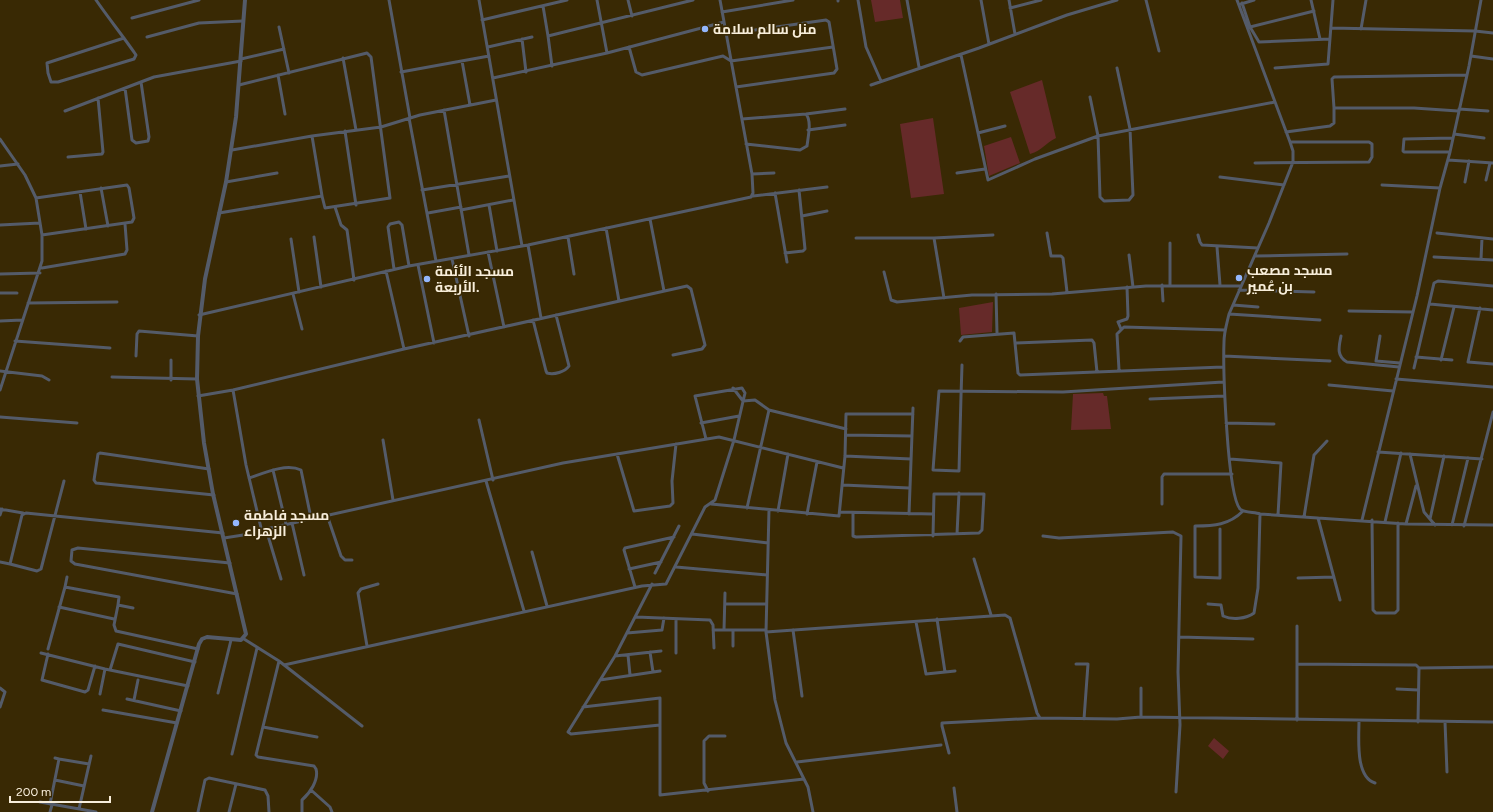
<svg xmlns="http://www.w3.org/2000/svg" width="1493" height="812" font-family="Figtree,Cairo,sans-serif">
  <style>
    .green { fill: #662a29 }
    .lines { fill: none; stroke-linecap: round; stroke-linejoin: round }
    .minor { stroke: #545b69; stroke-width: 3 }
    .tertiary { stroke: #545b69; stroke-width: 4 }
    .poi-dot { fill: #94b7fd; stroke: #392904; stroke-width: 1.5 }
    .labels { text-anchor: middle; stroke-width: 3.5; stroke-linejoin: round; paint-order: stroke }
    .poi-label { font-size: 14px; font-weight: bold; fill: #f8eedb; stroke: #392904; text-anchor: start }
  </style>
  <rect width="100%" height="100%" fill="#392904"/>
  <path class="green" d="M 871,0 L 900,0 L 903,18 L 875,22 Z
    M 1042,80 L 1056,138 C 1044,144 1043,150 1030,154 L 1010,92 Z
    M 933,118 L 944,194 L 911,198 L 900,124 Z
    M 1011,137 L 1020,163 L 989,176 L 984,146 Z
    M 993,302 L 992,332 L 961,335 L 959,308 Z
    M 1103,393 L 1104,396 L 1107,396 L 1111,429 L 1071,430 L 1073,394 Z
    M 1214,738 L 1229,751 L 1223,759 L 1208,746 Z"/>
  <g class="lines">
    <path class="minor" d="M 96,0 C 109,19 123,36 136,55 L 134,59 L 58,82 L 51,82 L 48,73 L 47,63 L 124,38
      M 389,0 L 410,118
      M 479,0 L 522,246
      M 597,0 L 607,53
      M 628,0 L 632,16
      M 838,0 L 838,1
      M 858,0 L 866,47 L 881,81
      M 907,0 L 919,67
      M 981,0 L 989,44
      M 1009,0 L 1015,34
      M 1146,0 L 1159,51
      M 1237,0 L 1290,142 L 1293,151 L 1293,162 L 1269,223 L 1229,314 C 1227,323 1224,332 1224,342 C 1223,367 1227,494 1240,509 C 1244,513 1255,512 1260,514 L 1406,524 L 1493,525
      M 1311,0 L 1320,39
      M 1242,3 L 1250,27 L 1259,42 L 1330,39
      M 1241,4 L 1254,0
      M 543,6 L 548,36 L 693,0
      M 1010,8 L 1041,0
      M 722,12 L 793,0
      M 132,18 L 199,0
      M 482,20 L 567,0
      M 279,27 L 289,73
      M 1250,27 L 1314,11
      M 1331,28 L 1475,31 L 1493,33
      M 1361,29 L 1366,0
      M 726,34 L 826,20 L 829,22 L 837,69 L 834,73 L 736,87
      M 548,36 L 552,66
      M 147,37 L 199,23 L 243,21
      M 522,39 L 526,72
      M 488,47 L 532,37
      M 629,47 L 636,72 L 642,75 L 723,56 L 731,61 L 833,47
      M 961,55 L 978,133
      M 1471,56 L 1493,59
      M 343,58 L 356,130
      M 241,59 L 284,49
      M 462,61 L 470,105
      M 1275,68 L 1328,64 L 1333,0
      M 401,72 L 489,56
      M 278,75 L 285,114
      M 493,78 L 607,53 L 724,22
      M 239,85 L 367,53 L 371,57 L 390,198 L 325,208 L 322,196 L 312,136
      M 871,85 L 979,48 L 1067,15 L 1117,0
      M 125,88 L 132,140 L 136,143 L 148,141 L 149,137 L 141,82
      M 1090,97 L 1098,136 L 1100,197 L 1104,201 L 1129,200 L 1133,195 L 1130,129 L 1117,68
      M 1459,109 L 1488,111
      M 444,110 L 469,255
      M 65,111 L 154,77 L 241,61
      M 1458,111 L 1414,108 L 1334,108 L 1332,79 L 1334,77 L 1467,75
      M 409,118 L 436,261
      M 742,119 L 806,114 L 845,109
      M 1005,126 L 978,133 L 988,180 L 1035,159 L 1098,136 L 1275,102
      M 808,130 L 845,125
      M 345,131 L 356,205
      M 1286,132 L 1330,126 L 1334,123 L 1334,108
      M 1454,134 L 1484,138
      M 0,139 L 25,175 L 36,198 L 42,235 L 42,261 L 0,390
      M 746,144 L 800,150 L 807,146 C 808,137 812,121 806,114
      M 232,150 L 312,136 L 381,127 L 420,115 L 496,100
      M 1450,152 L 1404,152 L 1403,151 L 1404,139 L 1453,138
      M 68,157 L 102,154 L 103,152 L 98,98
      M 1448,160 L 1493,163
      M 1255,163 L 1369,162 L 1372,157 L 1372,144 L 1369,142 L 1290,142
      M 0,166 L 18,164
      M 957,173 L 985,169
      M 752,174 L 774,173
      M 1220,177 L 1284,185
      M 1486,180 L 1490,163
      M 226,182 L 277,173
      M 1465,182 L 1469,161
      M 1382,185 L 1440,188
      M 101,188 L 108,226
      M 422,190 L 509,176
      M 80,192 L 86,229
      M 775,193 L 787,262
      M 753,196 L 827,187
      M 36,198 L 127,185 L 129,188 L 134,218 L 132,222 L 42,235
      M 489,205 L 497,251
      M 335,207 L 341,225 L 347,230 L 354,280
      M 461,210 L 513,200
      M 219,213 L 322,196
      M 428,213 L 461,207
      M 802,216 L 827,211
      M 650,219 L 664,291
      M 0,225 L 40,223
      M 606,228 L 619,301
      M 1047,233 L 1051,256 L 1061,256 L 1063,258 L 1067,292
      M 1437,233 L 1493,239
      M 1198,235 L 1200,242 L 1202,245 L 1258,248
      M 314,237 L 321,287
      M 568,237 L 574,274
      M 856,238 L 934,238 L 944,298
      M 934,238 L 993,235
      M 291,239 L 299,292
      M 1170,243 L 1170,285
      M 528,245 L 541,318
      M 1217,247 L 1220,285
      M 488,252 L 504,327
      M 785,253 L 803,251 L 805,249 L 799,190
      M 1129,255 L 1133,287
      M 1255,256 L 1347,254
      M 1434,257 L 1493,260
      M 452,259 L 469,336
      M 1481,259 L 1482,238
      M 418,265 L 434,343
      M 42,268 L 125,254 L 127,250 L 125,224
      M 394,269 L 388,227 L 390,224 L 399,222 L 402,225 L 409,266
      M 386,271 L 404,349
      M 884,272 L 891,300 L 897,302 L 972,295 L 1052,294 L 1146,286 L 1241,286
      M 0,274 L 40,273
      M 1162,285 L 1163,301
      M 1239,290 L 1314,292
      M 0,293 L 17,293
      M 293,294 L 302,329
      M 996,294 L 997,333
      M 28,303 L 117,302
      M 1430,304 L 1493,310
      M 1233,305 L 1258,307
      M 1480,308 L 1468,362 L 1493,364
      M 1349,311 L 1413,312
      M 1229,314 L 1320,320
      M 199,315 L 409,266 L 528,245 L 751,197 L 753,193 L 752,174 L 720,0
      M 533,320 L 546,371 L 547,373 C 554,375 565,372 569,366 L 556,315
      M 0,321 L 22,320
      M 1121,329 L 1118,322 L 1127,319 L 1128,316 L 1127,287
      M 1341,336 C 1339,346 1336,356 1347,362 L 1399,367
      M 1380,336 L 1376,361 L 1400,363
      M 15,341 L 110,348
      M 960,341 L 963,337 L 1014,333 L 1018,373 L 1020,375 L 1223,367
      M 1016,343 L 1092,340 L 1094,343 L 1097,372
      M 136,356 L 137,334 L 139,331 L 198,336
      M 1224,356 L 1330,361
      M 1416,357 L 1452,360
      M 1441,360 L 1454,307
      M 962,365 L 961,396 L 959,471 L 933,470 L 939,391 L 1063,392 L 1223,382
      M 1414,368 L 1434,283 L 1438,281 L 1493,286
      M 1119,370 L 1117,334 L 1124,327 L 1225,330
      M 0,371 L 42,376 L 49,380
      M 112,377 L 197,379
      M 1396,379 L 1493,387
      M 171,380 L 171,360
      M 1329,385 L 1393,391
      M 733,388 L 743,401
      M 233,390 L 246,465 L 262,532
      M 198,396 L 233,390 L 404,349 L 687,286 L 691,289 L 705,345 L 702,349 L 673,355
      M 1150,399 L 1224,396
      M 743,401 L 755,400 L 769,410
      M 0,417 L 77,423
      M 479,420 L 493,480
      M 701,423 L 739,416
      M 1226,423 L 1274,424
      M 846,435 L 912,436
      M 383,440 L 393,500
      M 1378,452 L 1482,459
      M 617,454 L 634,511 L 670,506 L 673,503 L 672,481 L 676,444
      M 1410,454 L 1424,512 L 1435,525
      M 845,456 L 911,459
      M 1230,459 L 1281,463 L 1278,515
      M 209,469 L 100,453 L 98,454 L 94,480 L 96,483 L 214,495
      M 273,470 L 286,524
      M 249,478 C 264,473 286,463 301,470 L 311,518
      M 486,481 L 524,611
      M 843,485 L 909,488
      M 711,504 L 839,516 L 845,456 L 846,414 L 913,414
      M 1162,504 L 1162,477 L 1164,474 L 1232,474
      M 747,508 L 769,410 L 846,429
      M 0,509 L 23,513
      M 769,510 L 766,632 L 775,700 L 786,743 L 808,787 L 813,812
      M 778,511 L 788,454
      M 840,512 L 933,514
      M 853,513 L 853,536 L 856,537 L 979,533 L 982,530 L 984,494 L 934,494 L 933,536
      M 807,514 L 817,462
      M 909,514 L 913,408
      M 0,515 L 2,509
      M 327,515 L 341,556 L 345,560 L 352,560
      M 1304,517 L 1314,455 L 1327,441
      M 1318,518 L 1340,600
      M 1430,519 L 1444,456
      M 1362,520 L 1417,296 L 1440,188 L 1450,152 L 1469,66 L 1481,0
      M 1372,520 L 1373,610 L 1376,613 L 1395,613 L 1398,610 L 1398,523
      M 1385,522 L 1401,453
      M 292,523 L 304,575
      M 1406,524 L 1416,486
      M 1452,525 L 1468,458
      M 1464,526 L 1493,412
      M 266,529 L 281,579
      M 1220,529 L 1220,578 L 1195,577 L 1195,526 C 1214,526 1229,525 1243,511
      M 692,534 L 768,543
      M 957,534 L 959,493
      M 1043,536 L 1059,538 L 1173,532 L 1181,536 L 1178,672 L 1180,725 L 1176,792
      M 224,538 L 262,532 L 266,529 L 563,463 L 719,437 L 843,468
      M 532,552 L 547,606
      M 974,559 L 991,615
      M 0,562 L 10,564 L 22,515 L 26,513 L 223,533
      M 230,563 L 78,548 L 72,550 L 71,561 L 75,564 L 237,594
      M 10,564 L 37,571 L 41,569 L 64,481
      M 676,567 L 767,575
      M 629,569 L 661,562
      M 655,573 L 679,526
      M 1298,578 L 1334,577
      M 652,584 L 615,656 L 568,732 L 571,734 L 660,725
      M 65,587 L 67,577
      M 635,587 L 624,550 L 625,548 L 674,537
      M 725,604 L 766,604
      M 1208,604 L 1221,605 L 1223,616 C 1232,620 1246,619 1254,613 L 1258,588 L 1260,514
      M 59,607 L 114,619
      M 133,608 L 118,605 L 114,625 L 116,631 L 198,649
      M 636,617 L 710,620 L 713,625 L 714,648
      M 676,619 L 676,653
      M 937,619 L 945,672
      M 916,622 L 926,674 L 955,671
      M 1297,626 L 1297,720
      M 713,630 L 766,630
      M 724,630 L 725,593
      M 793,630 L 802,696
      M 766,632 L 1005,615 L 1010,618 L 1037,713 L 1040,718 L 1117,719 L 1141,717 L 1493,722
      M 627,633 L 662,630 L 664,618
      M 1179,637 L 1253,639
      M 244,639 L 279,661 L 362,726
      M 367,646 L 358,593 L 361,589 L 378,584
      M 733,646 L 733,630
      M 48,649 L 65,587 L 119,597 L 118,605
      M 650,652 L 653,672
      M 41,653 L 105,669 L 188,686
      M 48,654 L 42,680 L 85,692 L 88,690 L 95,666
      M 628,655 L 630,675
      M 615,656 L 661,651
      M 279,661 L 256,755 L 258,757 L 314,766 L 316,769 C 319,780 310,793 302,800 L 302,812
      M 1076,664 L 1088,664 L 1084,719
      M 1297,664 L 1416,665 L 1419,668 L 1493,667
      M 284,665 L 642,586 L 666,584 L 705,507 L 715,500 L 734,440 L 745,393 L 742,388 L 695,396 L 706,439
      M 110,670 L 118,644 L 195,662
      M 600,680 L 660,671
      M 0,688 L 5,692 L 0,707
      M 1141,688 L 1141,717
      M 1397,689 L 1418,690
      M 218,693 L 231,640
      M 100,694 L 105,669
      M 127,699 L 181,711
      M 134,700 L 138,680
      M 583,707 L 660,698 L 660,795 L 804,779
      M 103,710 L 177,723
      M 1359,721 C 1359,738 1355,777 1375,783
      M 1418,722 L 1419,668
      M 1445,722 L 1447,772
      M 263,727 L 317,737
      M 949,753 L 942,726 L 942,723 L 1040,718
      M 232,754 L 257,648
      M 59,759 L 89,764
      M 797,762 L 941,745
      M 55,780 L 84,786
      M 954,788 L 957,812
      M 311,790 L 330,807 L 332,812
      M 708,791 L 704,783 L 704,741 L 709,736 L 725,736
      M 40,802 L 96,812
      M 50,804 L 59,759 L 55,758
      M 79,809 L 91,756
      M 50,812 L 52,805
      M 198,812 L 205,780 L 209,778 L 265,790 L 268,796 L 269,812
      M 229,812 L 236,784"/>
    <path class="tertiary" d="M 152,812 L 199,644 L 202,639 L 207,637 L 241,640 L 246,634 L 213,494 L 204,443 L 197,379 L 198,336 L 205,279 L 226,182 L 236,117 L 245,0"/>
  </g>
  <g class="poi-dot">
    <circle cx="705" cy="29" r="4"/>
    <circle cx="1239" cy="278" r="4"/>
    <circle cx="427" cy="279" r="4"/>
    <circle cx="236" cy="523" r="4"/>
  </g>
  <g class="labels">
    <g class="poi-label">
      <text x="713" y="34">منل سالم سلامة</text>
      <text x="1247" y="275">مسجد مصعب<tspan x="1247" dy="16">بن عُمير</tspan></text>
      <text x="435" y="276">مسجد الأئمة<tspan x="435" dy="16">الأربعة.</tspan></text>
      <text x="244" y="520">مسجد فاطمة<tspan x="244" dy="16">الزهراء</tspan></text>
    </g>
  </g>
  <path d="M10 796v6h100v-6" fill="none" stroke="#f8eedb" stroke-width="2"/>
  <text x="16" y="796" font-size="12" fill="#f8eedb" stroke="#392904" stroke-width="3" paint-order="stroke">200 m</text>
</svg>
